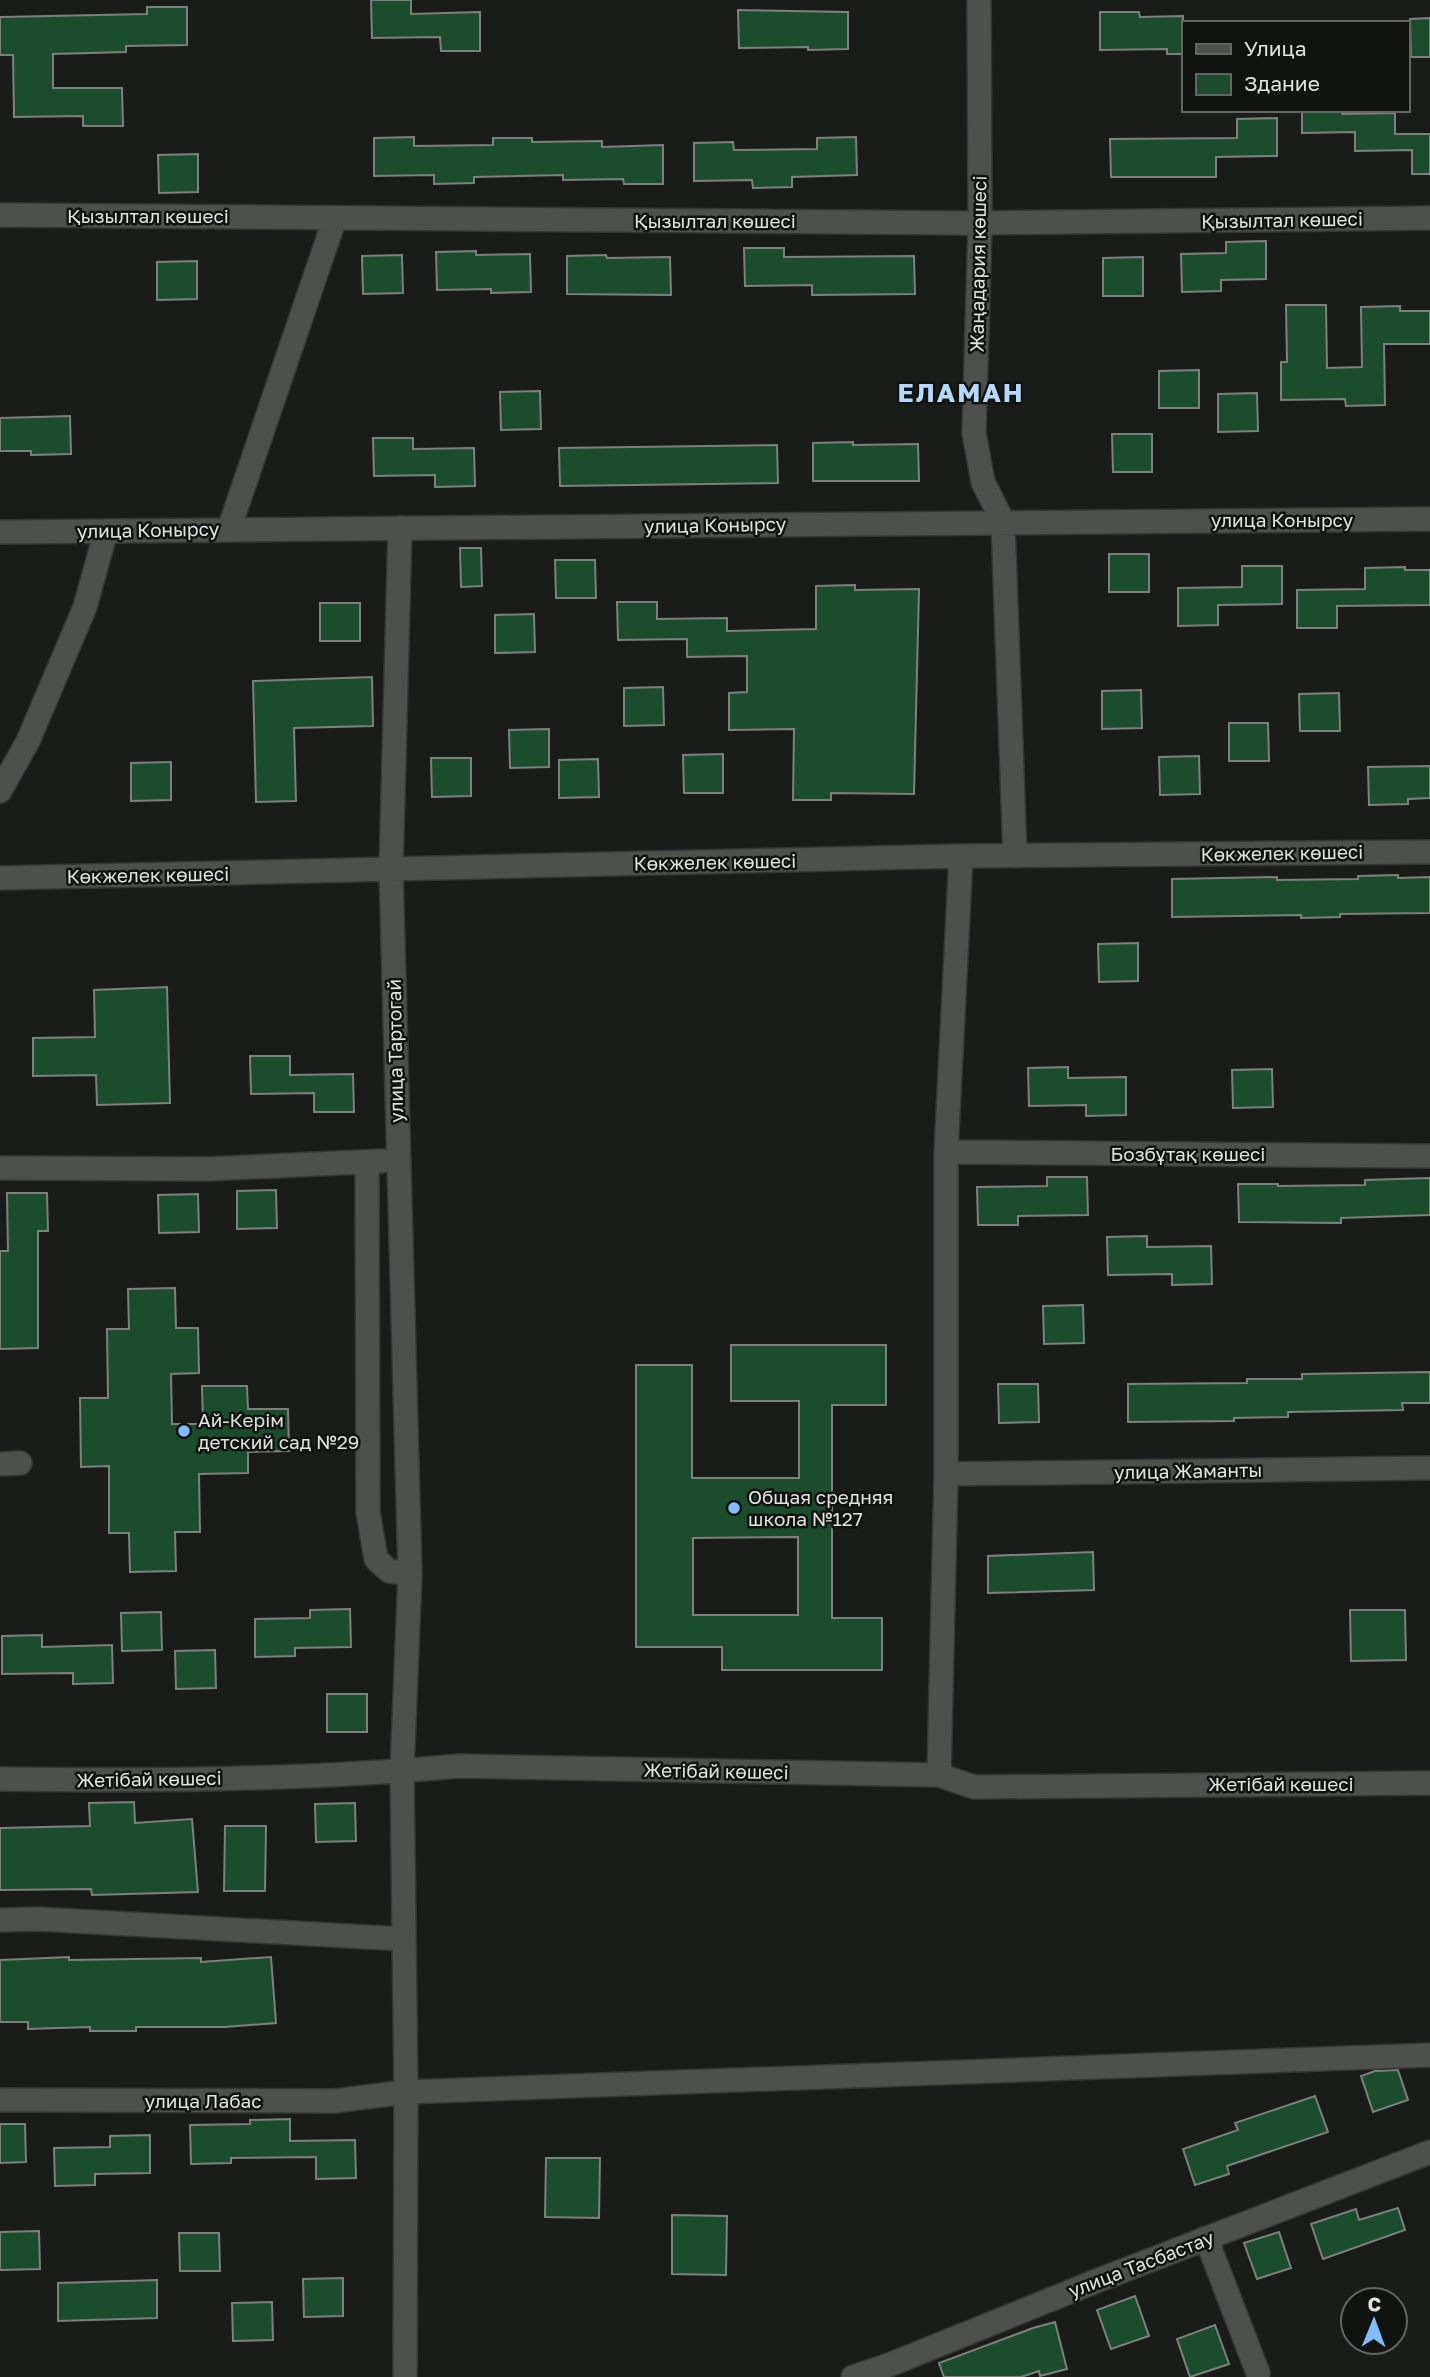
<svg xmlns="http://www.w3.org/2000/svg" width="1430" height="2377" font-family="'Golos Text',sans-serif">
  <style>
    .building { fill: #1b4d2c; stroke: #7d807d; stroke-width: 2; fill-rule: evenodd }
    .lines { fill: none; stroke-linecap: round; stroke-linejoin: round }
    .minor-casing { stroke: #363735; stroke-width: 26 }
    .minor { stroke: #4e504c; stroke-width: 23 }
    .poi-dot { fill: #81bdfa; stroke: #111310; stroke-width: 2.5 }
    .labels { text-anchor: middle; stroke-width: 5; stroke-linejoin: round; paint-order: stroke }
    .street-label { font-size: 19px; fill: #e2e3e1; stroke: #111310 }
    .poi-label { font-size: 19px; fill: #e2e3e1; stroke: #111310; text-anchor: start }
    .district-label { font-size: 26px; font-weight: bold; letter-spacing: 2px; fill: #b8d8fb; stroke: #111310 }
  </style>
  <rect width="100%" height="100%" fill="#1a1c19"/>
  <path class="building" d="M 371,0 L 411,0 L 411,14 L 480,12 L 480,51 L 441,51 L 440,37 L 372,38 Z
    M 147,7 L 187,7 L 187,45 L 126,46 L 126,52 L 53,54 L 53,88 L 122,88 L 123,126 L 83,126 L 83,116 L 14,117 L 13,55 L 0,55 L 0,17 L 147,14 Z
    M 738,10 L 848,12 L 848,49 L 808,50 L 808,47 L 739,48 Z
    M 1100,12 L 1139,12 L 1140,17 L 1183,16 L 1183,54 L 1167,54 L 1167,49 L 1100,50 Z
    M 1430,18 L 1430,57 L 1411,57 L 1410,19 Z
    M 1302,110 L 1342,110 L 1342,114 L 1395,113 L 1395,134 L 1430,134 L 1430,174 L 1412,174 L 1412,150 L 1355,151 L 1355,132 L 1302,133 Z
    M 1277,118 L 1277,156 L 1216,157 L 1216,177 L 1111,177 L 1110,139 L 1237,138 L 1237,119 Z
    M 414,137 L 414,146 L 493,145 L 493,138 L 532,138 L 532,142 L 602,141 L 602,147 L 663,145 L 663,184 L 624,184 L 623,179 L 563,180 L 563,175 L 474,177 L 474,183 L 434,184 L 434,175 L 374,176 L 374,138 Z
    M 856,137 L 857,175 L 792,177 L 792,187 L 753,188 L 752,180 L 694,181 L 694,143 L 733,142 L 734,150 L 817,149 L 817,138 Z
    M 198,154 L 198,192 L 159,193 L 158,155 Z
    M 1266,241 L 1266,279 L 1221,280 L 1221,291 L 1182,292 L 1181,254 L 1226,253 L 1226,242 Z
    M 744,248 L 784,248 L 784,257 L 914,256 L 915,294 L 812,295 L 812,285 L 745,286 Z
    M 476,251 L 476,255 L 530,254 L 531,292 L 491,293 L 491,289 L 437,290 L 436,252 Z
    M 402,255 L 403,293 L 363,294 L 362,256 Z
    M 606,255 L 607,258 L 670,257 L 671,295 L 567,294 L 567,256 Z
    M 1143,257 L 1143,296 L 1103,296 L 1103,258 Z
    M 197,261 L 197,299 L 157,300 L 157,262 Z
    M 1286,305 L 1326,305 L 1327,368 L 1362,367 L 1361,307 L 1400,306 L 1400,311 L 1430,311 L 1430,344 L 1384,344 L 1385,405 L 1346,406 L 1345,399 L 1281,400 L 1281,362 L 1287,362 Z
    M 1199,370 L 1199,408 L 1159,408 L 1159,371 Z
    M 540,391 L 541,429 L 501,430 L 500,392 Z
    M 1257,393 L 1258,431 L 1218,432 L 1218,394 Z
    M 70,416 L 71,454 L 31,455 L 31,451 L 0,451 L 0,418 Z
    M 1112,434 L 1152,434 L 1152,472 L 1113,472 Z
    M 373,438 L 413,438 L 413,449 L 474,448 L 475,486 L 435,487 L 435,475 L 374,476 Z
    M 853,442 L 853,445 L 918,444 L 919,481 L 813,481 L 813,443 Z
    M 777,445 L 778,483 L 560,486 L 559,448 Z
    M 460,548 L 481,548 L 482,586 L 461,587 Z
    M 1109,554 L 1149,554 L 1149,592 L 1109,592 Z
    M 555,560 L 595,560 L 596,598 L 556,598 Z
    M 1242,566 L 1282,566 L 1282,604 L 1218,605 L 1218,625 L 1178,626 L 1178,588 L 1242,587 Z
    M 1405,567 L 1405,570 L 1430,570 L 1430,605 L 1337,606 L 1337,628 L 1297,628 L 1297,590 L 1365,589 L 1365,568 Z
    M 855,585 L 855,590 L 919,589 L 914,794 L 831,793 L 831,800 L 793,800 L 794,729 L 729,730 L 729,693 L 747,692 L 747,656 L 687,657 L 687,639 L 618,640 L 617,602 L 657,602 L 657,619 L 727,618 L 727,631 L 816,629 L 816,586 Z
    M 320,603 L 360,603 L 360,641 L 320,641 Z
    M 534,614 L 535,652 L 495,653 L 495,615 Z
    M 372,677 L 373,726 L 294,728 L 296,801 L 256,802 L 253,681 Z
    M 663,687 L 664,725 L 624,726 L 624,688 Z
    M 1141,690 L 1142,728 L 1102,729 L 1102,691 Z
    M 1339,693 L 1340,731 L 1300,731 L 1299,694 Z
    M 1229,723 L 1268,723 L 1269,761 L 1229,761 Z
    M 549,729 L 549,767 L 510,768 L 509,730 Z
    M 723,754 L 723,793 L 684,793 L 683,755 Z
    M 1199,756 L 1200,794 L 1160,795 L 1159,757 Z
    M 431,758 L 471,758 L 471,796 L 432,797 Z
    M 598,759 L 599,797 L 559,798 L 559,760 Z
    M 171,762 L 171,800 L 131,801 L 131,763 Z
    M 1430,766 L 1430,798 L 1408,799 L 1408,804 L 1369,805 L 1368,767 Z
    M 1398,875 L 1398,878 L 1430,877 L 1430,913 L 1340,914 L 1340,917 L 1301,918 L 1301,915 L 1172,917 L 1172,879 L 1277,877 L 1277,880 L 1358,879 L 1358,876 Z
    M 1138,943 L 1138,981 L 1099,982 L 1098,944 Z
    M 167,987 L 170,1103 L 97,1105 L 96,1075 L 33,1076 L 33,1038 L 95,1037 L 94,990 Z
    M 250,1056 L 290,1056 L 290,1075 L 353,1074 L 354,1112 L 314,1112 L 314,1093 L 251,1094 Z
    M 1068,1067 L 1068,1078 L 1126,1077 L 1126,1115 L 1086,1116 L 1086,1105 L 1029,1106 L 1028,1068 Z
    M 1272,1069 L 1273,1107 L 1233,1108 L 1232,1070 Z
    M 1047,1177 L 1087,1177 L 1088,1215 L 1018,1216 L 1018,1225 L 978,1225 L 977,1187 L 1047,1186 Z
    M 1430,1178 L 1430,1215 L 1341,1218 L 1341,1223 L 1239,1222 L 1238,1184 L 1278,1184 L 1278,1186 L 1365,1185 L 1365,1180 Z
    M 276,1190 L 277,1228 L 237,1229 L 237,1191 Z
    M 7,1193 L 47,1193 L 48,1231 L 38,1231 L 38,1348 L 0,1349 L 0,1251 L 8,1251 Z
    M 198,1194 L 199,1232 L 159,1233 L 158,1195 Z
    M 1147,1236 L 1147,1247 L 1211,1246 L 1212,1284 L 1172,1285 L 1172,1274 L 1108,1275 L 1107,1237 Z
    M 175,1288 L 176,1328 L 198,1328 L 199,1373 L 171,1374 L 172,1424 L 203,1424 L 202,1386 L 247,1386 L 248,1409 L 288,1409 L 289,1451 L 248,1452 L 248,1473 L 199,1474 L 200,1532 L 175,1532 L 176,1571 L 130,1572 L 129,1533 L 109,1533 L 109,1466 L 81,1467 L 80,1398 L 108,1398 L 107,1329 L 129,1329 L 128,1289 Z
    M 1083,1305 L 1084,1343 L 1044,1344 L 1043,1306 Z
    M 731,1345 L 886,1345 L 886,1405 L 832,1405 L 832,1618 L 882,1618 L 882,1670 L 722,1670 L 722,1647 L 636,1647 L 636,1365 L 692,1365 L 692,1478 L 799,1478 L 799,1401 L 731,1401 ZM 798,1537 L 798,1615 L 693,1615 L 693,1538 Z
    M 1430,1372 L 1430,1403 L 1402,1403 L 1403,1410 L 1288,1412 L 1288,1417 L 1234,1418 L 1234,1421 L 1128,1422 L 1128,1384 L 1247,1383 L 1247,1379 L 1302,1379 L 1302,1374 Z
    M 998,1384 L 1038,1384 L 1039,1422 L 999,1423 Z
    M 1093,1552 L 1094,1590 L 988,1593 L 988,1556 Z
    M 350,1609 L 351,1647 L 295,1648 L 295,1656 L 255,1657 L 255,1619 L 310,1618 L 310,1610 Z
    M 1350,1610 L 1405,1610 L 1406,1660 L 1351,1661 Z
    M 161,1612 L 162,1650 L 122,1651 L 121,1613 Z
    M 42,1635 L 42,1647 L 112,1645 L 113,1683 L 73,1684 L 73,1673 L 2,1674 L 2,1636 Z
    M 215,1650 L 216,1688 L 176,1689 L 175,1651 Z
    M 327,1694 L 367,1694 L 367,1732 L 327,1732 Z
    M 134,1802 L 135,1823 L 192,1819 L 198,1892 L 92,1895 L 91,1889 L 0,1890 L 0,1828 L 90,1826 L 89,1803 Z
    M 355,1803 L 356,1841 L 316,1842 L 315,1804 Z
    M 225,1826 L 266,1826 L 265,1891 L 224,1891 Z
    M 69,1957 L 69,1960 L 201,1958 L 201,1962 L 271,1957 L 276,2023 L 225,2027 L 136,2027 L 136,2031 L 90,2031 L 90,2027 L 28,2029 L 28,2022 L 0,2022 L 0,1960 Z
    M 1398,2070 L 1408,2100 L 1373,2112 L 1361,2076 L 1375,2071 Z
    M 1315,2096 L 1328,2132 L 1227,2166 L 1229,2174 L 1195,2185 L 1183,2149 L 1238,2130 L 1235,2123 Z
    M 290,2119 L 290,2141 L 355,2140 L 356,2178 L 316,2179 L 316,2157 L 231,2158 L 231,2163 L 191,2164 L 190,2125 L 250,2124 L 250,2120 Z
    M 0,2124 L 25,2124 L 26,2162 L 0,2163 Z
    M 150,2135 L 150,2173 L 95,2174 L 95,2185 L 55,2186 L 54,2148 L 110,2147 L 110,2136 Z
    M 546,2158 L 600,2158 L 599,2218 L 545,2217 Z
    M 1398,2208 L 1405,2230 L 1323,2259 L 1311,2224 L 1356,2209 L 1359,2220 Z
    M 672,2215 L 727,2216 L 726,2275 L 672,2274 Z
    M 39,2231 L 40,2269 L 0,2270 L 0,2232 Z
    M 1279,2232 L 1291,2268 L 1257,2279 L 1244,2243 Z
    M 179,2233 L 219,2233 L 220,2271 L 180,2271 Z
    M 343,2278 L 343,2316 L 304,2317 L 303,2279 Z
    M 157,2280 L 157,2318 L 58,2321 L 58,2283 Z
    M 1135,2296 L 1149,2336 L 1111,2349 L 1097,2310 Z
    M 272,2302 L 273,2340 L 233,2341 L 232,2303 Z
    M 1055,2322 L 1067,2369 L 1040,2376 L 1039,2371 L 1021,2377 L 944,2377 L 939,2363 L 1033,2328 Z
    M 1215,2325 L 1229,2364 L 1190,2377 L 1177,2339 Z"/>
  <g class="lines">
    <defs>
      <path id="minor" d="M 979,0 L 980,223 L 974,433 L 983,482 L 1003,522 L 1015,856
        M 0,215 L 967,223 L 1430,218
        M 400,528 L 391,870 L 410,1574 L 402,1771 L 406,2092 L 405,2377
        M 229,529 L 335,218
        M 0,532 L 1430,519
        M 0,791 L 28,741 L 85,607 L 106,531
        M 0,878 L 961,856 L 1430,852
        M 946,1152 L 1430,1156
        M 367,1162 L 368,1512 L 376,1559 L 389,1571 L 410,1574
        M 0,1168 L 208,1169 L 382,1161
        M 0,1464 L 20,1463
        M 946,1474 L 1430,1468
        M 939,1775 L 946,1474 L 946,1152 L 961,856
        M 0,1779 C 153,1781 307,1780 459,1766 L 939,1775 L 974,1787 L 1430,1783
        M 0,1920 L 38,1919 L 403,1939
        M 0,2100 L 334,2101 L 406,2092 L 1430,2055
        M 1206,2238 L 1258,2373
        M 853,2377 L 889,2365 L 1099,2280 L 1430,2152"/>
    </defs>
    <use href="#minor" class="minor-casing"/>
    <use href="#minor" class="minor"/>
  </g>
  <g class="poi-dot">
    <circle cx="184" cy="1431" r="7"/>
    <circle cx="734" cy="1508" r="7"/>
  </g>
  <g class="labels">
    <g class="street-label">
      <text x="148" y="223">Қызылтал көшесі</text>
      <text transform="translate(1282 220) rotate(-1)" y="7">Қызылтал көшесі</text>
      <text x="715" y="228">Қызылтал көшесі</text>
      <text transform="translate(978 264) rotate(-89)" y="7">Жаңадария көшесі</text>
      <text x="1282" y="527">улица Конырсу</text>
      <text transform="translate(715 525) rotate(-1)" y="7">улица Конырсу</text>
      <text transform="translate(148 530) rotate(-1)" y="7">улица Конырсу</text>
      <text transform="translate(1282 853) rotate(-1)" y="7">Көкжелек көшесі</text>
      <text transform="translate(715 862) rotate(-1)" y="7">Көкжелек көшесі</text>
      <text transform="translate(148 875) rotate(-1)" y="7">Көкжелек көшесі</text>
      <text transform="translate(395 1051) rotate(-91)" y="7">улица Тартогай</text>
      <text x="1188" y="1161">Бозбұтақ көшесі</text>
      <text transform="translate(1188 1471) rotate(-1)" y="7">улица Жаманты</text>
      <text transform="translate(716 1771) rotate(1)" y="7">Жетібай көшесі</text>
      <text transform="translate(149 1779) rotate(-1)" y="7">Жетібай көшесі</text>
      <text x="1281" y="1791">Жетібай көшесі</text>
      <text x="203" y="2108">улица Лабас</text>
      <text transform="translate(1141 2264) rotate(-21)" y="7">улица Тасбастау</text>
    </g>
    <g class="poi-label">
      <text x="198" y="1427">Ай-Керім<tspan x="198" dy="22">детский сад №29</tspan></text>
      <text x="748" y="1504">Общая средняя<tspan x="748" dy="22">школа №127</tspan></text>
    </g>
    <g class="district-label">
      <text x="961" y="402">ЕЛАМАН</text>
    </g>
  </g>
  <rect x="1182" y="21" width="228" height="91" fill="#111310" stroke="#656664" stroke-width="2"/>
  <rect x="1196" y="44" width="35" height="10" fill="#4e504c" stroke="#656664" stroke-width="2"/>
  <text x="1244" y="56" font-size="21" fill="#e2e3e1">Улица</text>
  <rect x="1196" y="74" width="35" height="21" fill="#1b4d2c" stroke="#656664" stroke-width="2"/>
  <text x="1244" y="91" font-size="21" fill="#e2e3e1">Здание</text>
  <g transform="translate(1374 2321) rotate(1)"><circle r="33" fill="#111310" stroke="#656664" stroke-width="2"/>
  <path d="M0-5L12 26L0 18L-12 26Z" fill="#81bdfa"/>
  <text y="-10" font-size="19" font-weight="bold" text-anchor="middle" fill="#e2e3e1">С</text>
  </g>
</svg>
